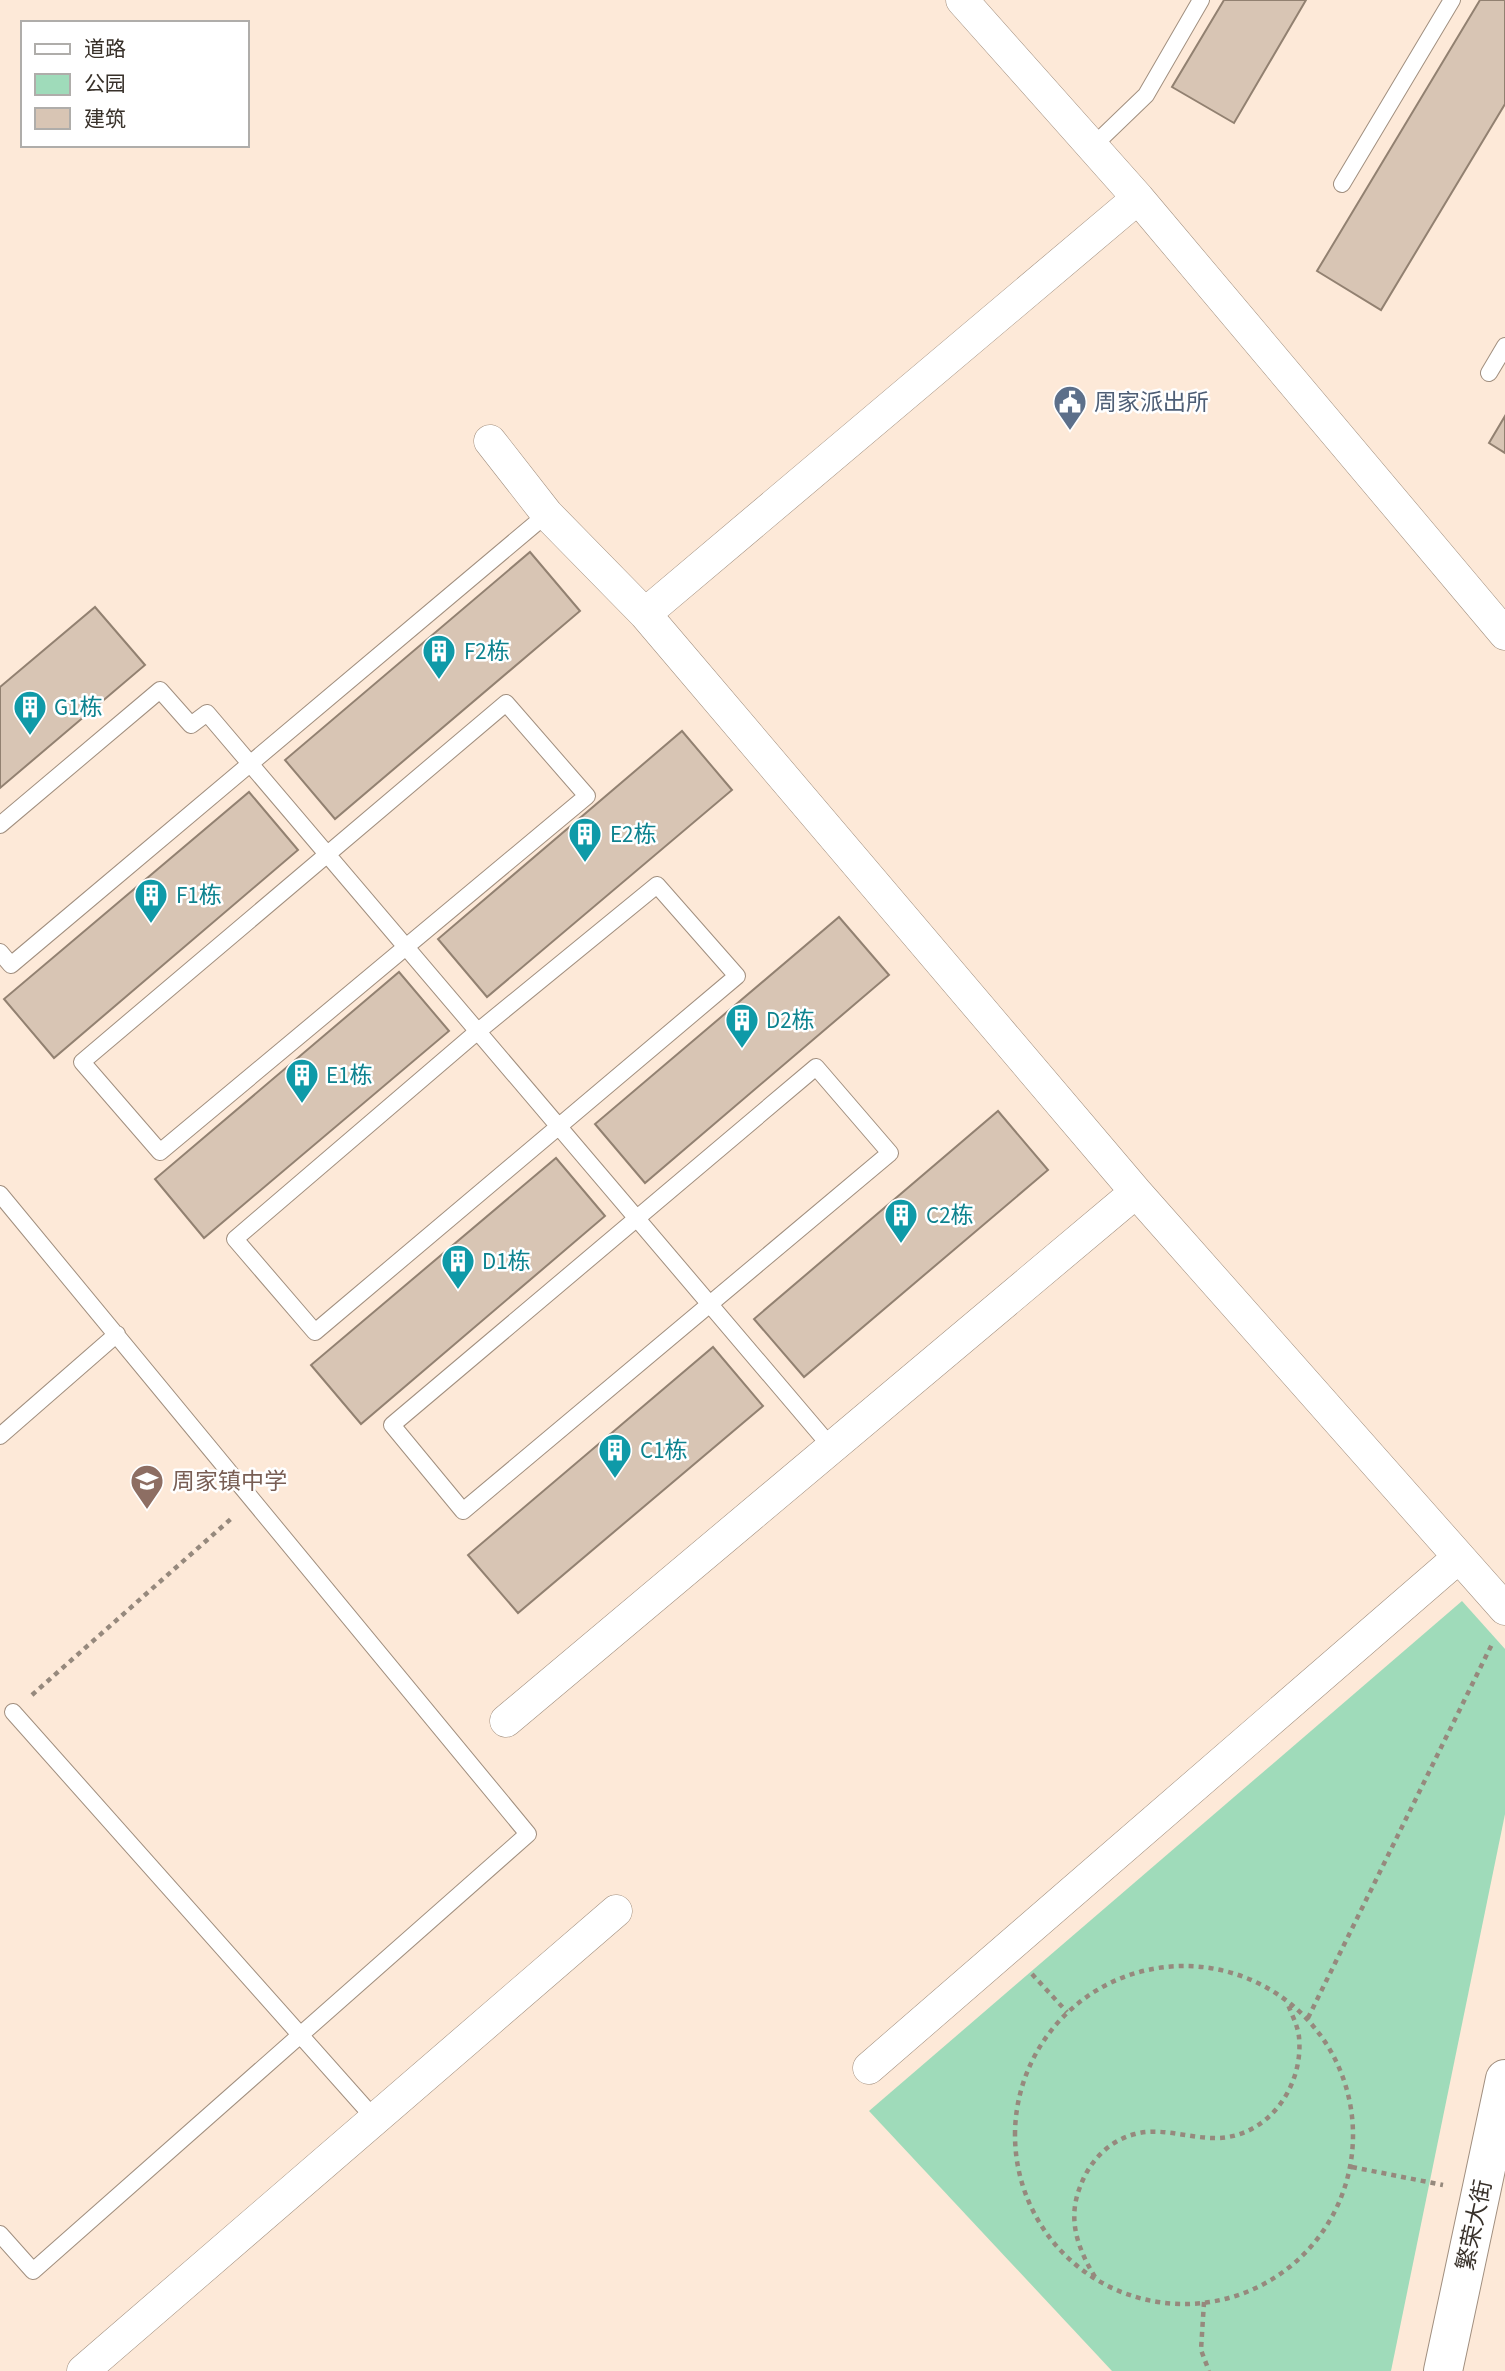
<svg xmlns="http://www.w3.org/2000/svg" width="1505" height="2371" font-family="'Source Sans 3','Noto Sans SC',sans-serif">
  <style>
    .park { fill: #9fdbba }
    .building { fill: #d8c5b4; stroke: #928171; stroke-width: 2 }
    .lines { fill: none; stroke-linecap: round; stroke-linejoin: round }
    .lane-casing { stroke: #a18f7f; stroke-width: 18 }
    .street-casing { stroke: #a18f7f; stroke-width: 33 }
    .primary-casing { stroke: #a18f7f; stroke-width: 40 }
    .path { stroke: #96897d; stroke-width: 4.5; stroke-dasharray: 5 5; stroke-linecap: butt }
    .lane { stroke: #fff; stroke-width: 16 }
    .street { stroke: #fff; stroke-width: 32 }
    .primary { stroke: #fff; stroke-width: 38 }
    .labels { text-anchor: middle; stroke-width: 5; stroke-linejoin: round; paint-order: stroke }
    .service-label { font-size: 23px; fill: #4e5e75; stroke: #fff; text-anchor: start }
    .culture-label { font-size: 23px; fill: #0d838f; stroke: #fff; text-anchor: start }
    .education-label { font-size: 23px; fill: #785e54; stroke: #fff; text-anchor: start }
    .street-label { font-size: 23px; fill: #38312a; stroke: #fff }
  </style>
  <rect width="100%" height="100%" fill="#fde9d8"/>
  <path class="park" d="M 1462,1601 L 1505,1649 L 1505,1814 L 1391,2371 L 1112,2371 L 869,2111 Z"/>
  <path class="building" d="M 1224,0 L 1306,0 L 1234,123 L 1172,87 Z
    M 1480,0 L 1505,0 L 1505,104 L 1381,310 L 1317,271 Z
    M 1505,416 L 1505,453 L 1489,443 Z
    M 530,552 L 580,611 L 335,819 L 285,760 Z
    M 95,607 L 145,665 L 0,788 L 0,687 Z
    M 682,731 L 732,790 L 487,997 L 438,939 Z
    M 249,792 L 298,850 L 54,1058 L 4,999 Z
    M 839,917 L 889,975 L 645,1183 L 595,1124 Z
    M 399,972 L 449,1031 L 204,1238 L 155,1179 Z
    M 998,1111 L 1048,1170 L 804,1377 L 754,1319 Z
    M 556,1158 L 605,1216 L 361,1424 L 311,1365 Z
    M 713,1347 L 763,1406 L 518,1613 L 468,1555 Z"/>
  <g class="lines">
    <defs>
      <path id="lane" d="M 1092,147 L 1146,95 L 1201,0
        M 1342,184 L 1452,0
        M 1489,373 L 1505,346
        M 506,703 L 587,796 L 160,1152 L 82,1062 Z
        M 0,825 L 160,690 L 191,725 L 207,713 L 832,1448
        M 0,952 L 11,965 L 547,514
        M 471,1037 L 657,885 L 737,976 L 315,1332 L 235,1239 L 478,1031
        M 816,1067 L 890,1153 L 463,1511 L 392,1425 Z
        M 0,1194 L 528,1834 L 33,2271 L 0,2234
        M 0,1436 L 117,1334
        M 13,1712 L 375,2119"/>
      <path id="street" d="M 962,0 L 1138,198
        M 490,441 L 547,514 L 645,614
        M 1505,634 L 1138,198 L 645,614 L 1136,1192 L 1505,1609
        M 506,1721 L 1136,1192
        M 869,2068 L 1459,1557
        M 83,2371 L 616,1911"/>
      <path id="primary" d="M 1443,2371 L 1505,2079"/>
    </defs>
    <use href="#lane" class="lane-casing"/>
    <use href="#street" class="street-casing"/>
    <use href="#primary" class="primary-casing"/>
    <path class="path" d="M 32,1695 L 233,1517
      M1015 2135a169 169 0 1 1 338 0a169 169 0 1 1-338 0Z
      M 1032,1974 L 1067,2012
      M 1308,2018 L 1493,1642
      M 1352,2167 L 1443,2185
      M 1095,2277 C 1078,2249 1067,2220 1080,2187 C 1089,2162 1108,2141 1135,2134 C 1161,2127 1188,2138 1214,2138 C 1267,2139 1304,2087 1299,2037 C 1298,2026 1291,2013 1287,2002
      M 1204,2302 L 1201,2350 L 1209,2371"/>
    <use href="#lane" class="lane"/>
    <use href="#street" class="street"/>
    <use href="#primary" class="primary"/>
  </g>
  <defs>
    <symbol id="civic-pin" viewBox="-11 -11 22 30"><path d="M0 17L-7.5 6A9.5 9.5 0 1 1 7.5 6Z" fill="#5c6f8a" stroke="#fff"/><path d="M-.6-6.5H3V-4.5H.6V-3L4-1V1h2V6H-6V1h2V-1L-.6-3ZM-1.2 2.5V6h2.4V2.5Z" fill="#fff"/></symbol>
    <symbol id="building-pin" viewBox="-11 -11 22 30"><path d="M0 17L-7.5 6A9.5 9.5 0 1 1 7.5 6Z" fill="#0f9aa8" stroke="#fff"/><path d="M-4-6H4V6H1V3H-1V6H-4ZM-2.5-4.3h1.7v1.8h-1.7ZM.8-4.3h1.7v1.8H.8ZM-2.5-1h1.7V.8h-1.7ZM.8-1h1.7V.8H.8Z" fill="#fff"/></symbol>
    <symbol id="school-pin" viewBox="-11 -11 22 30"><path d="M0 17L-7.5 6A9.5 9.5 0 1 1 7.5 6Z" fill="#8d6e63" stroke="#fff"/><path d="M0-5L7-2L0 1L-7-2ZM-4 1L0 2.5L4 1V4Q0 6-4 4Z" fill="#fff"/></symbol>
  </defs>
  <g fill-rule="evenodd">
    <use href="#civic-pin" x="1051" y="383" width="38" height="52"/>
    <use href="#building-pin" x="420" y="632" width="38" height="52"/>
    <use href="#building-pin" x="11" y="688" width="38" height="52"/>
    <use href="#building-pin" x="566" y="815" width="38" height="52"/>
    <use href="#building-pin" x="132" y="876" width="38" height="52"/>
    <use href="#building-pin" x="723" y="1001" width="38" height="52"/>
    <use href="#building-pin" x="283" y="1056" width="38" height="52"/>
    <use href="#building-pin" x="882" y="1196" width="38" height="52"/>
    <use href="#building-pin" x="439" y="1242" width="38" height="52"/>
    <use href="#building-pin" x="596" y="1431" width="38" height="52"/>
    <use href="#school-pin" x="128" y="1462" width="38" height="52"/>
  </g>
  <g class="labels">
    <g class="service-label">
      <text x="1094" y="410">周家派出所</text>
    </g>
    <g class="culture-label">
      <text x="464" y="659">F2栋</text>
      <text x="54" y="715">G1栋</text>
      <text x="610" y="842">E2栋</text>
      <text x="176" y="903">F1栋</text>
      <text x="766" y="1028">D2栋</text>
      <text x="326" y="1083">E1栋</text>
      <text x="926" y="1223">C2栋</text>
      <text x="482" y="1269">D1栋</text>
      <text x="640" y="1458">C1栋</text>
    </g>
    <g class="education-label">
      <text x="172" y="1489">周家镇中学</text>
    </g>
    <g class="street-label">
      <text transform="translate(1474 2225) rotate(-78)" y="8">繁荣大街</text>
    </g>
  </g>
  <rect x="21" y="21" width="228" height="126" fill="#ffffff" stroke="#afadaa" stroke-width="2"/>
  <rect x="35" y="44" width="35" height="10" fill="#ffffff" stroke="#afadaa" stroke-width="2"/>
  <text x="84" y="56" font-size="21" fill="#38312a">道路</text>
  <rect x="35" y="74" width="35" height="21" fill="#9fdbba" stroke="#afadaa" stroke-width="2"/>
  <text x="84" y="91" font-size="21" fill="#38312a">公园</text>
  <rect x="35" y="108" width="35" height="21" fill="#d8c5b4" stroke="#afadaa" stroke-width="2"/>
  <text x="84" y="126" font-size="21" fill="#38312a">建筑</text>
</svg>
